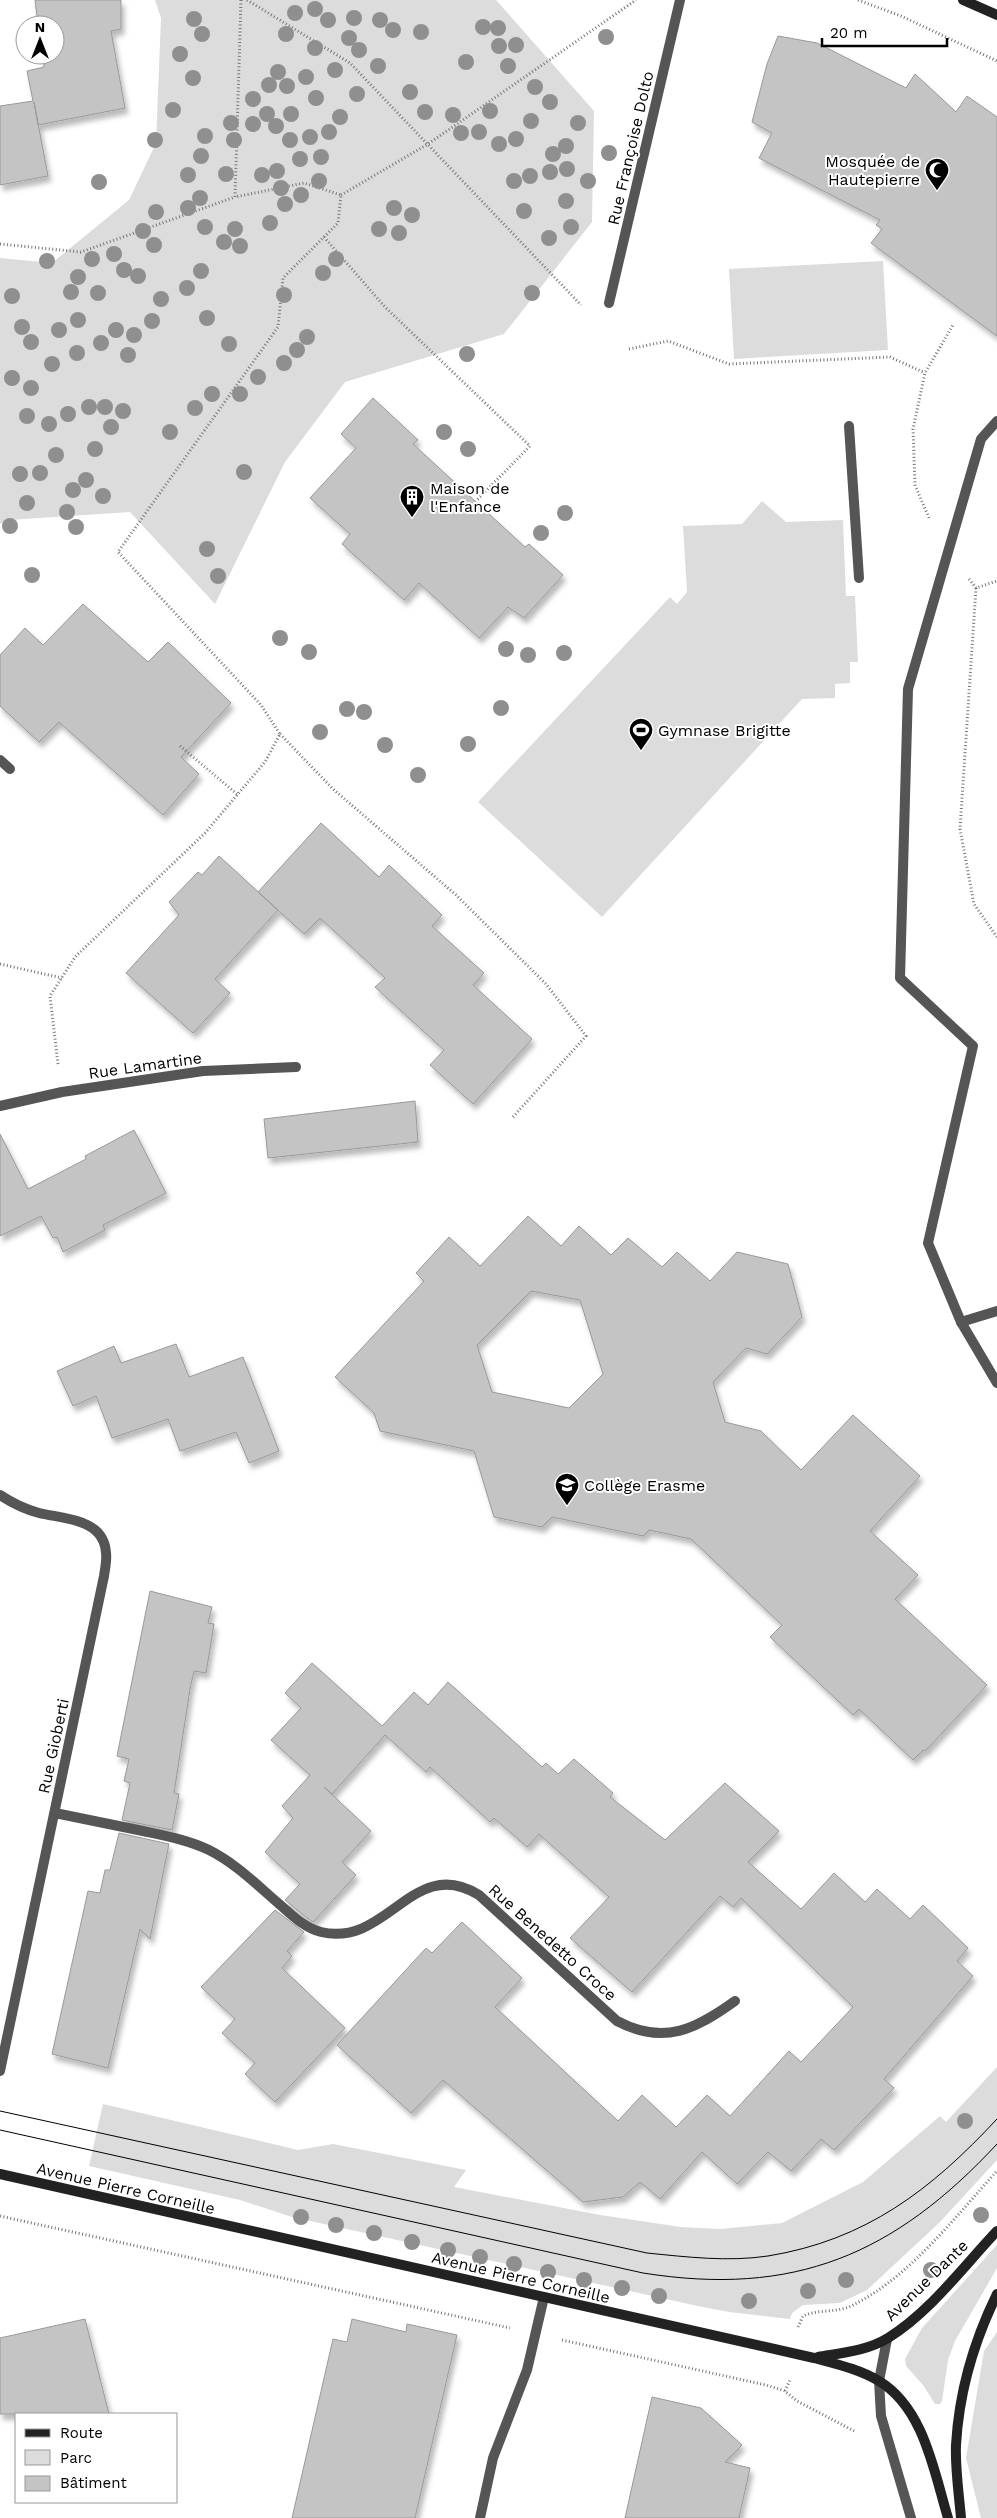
<svg xmlns="http://www.w3.org/2000/svg" width="997" height="2518" font-family="'Work Sans',sans-serif">
  <style>
    .green { fill: #dcdcdc }
    .building { fill: #c4c4c4; stroke: #999; fill-rule: evenodd; filter: url(#shadow) }
    .lines { fill: none; stroke-linecap: round; stroke-linejoin: round }
    .path { stroke: #777; stroke-width: 3; stroke-dasharray: 1 2.5; stroke-linecap: butt }
    .lane { stroke: #555; stroke-width: 10 }
    .street { stroke: #555; stroke-width: 10 }
    .secondary { stroke: #222; stroke-width: 10 }
    .tram { stroke: #000; stroke-width: 1 }
    .tree { fill: #8f8f8f }
    .labels { text-anchor: middle; stroke-width: 4; stroke-linejoin: round; paint-order: stroke }
    .street-label { font-size: 16px; fill: #000; stroke: #fff }
    .poi-label { font-size: 16px; fill: #000; stroke: #fff; text-anchor: start }
  </style>
  <defs>
    <filter id="shadow"><feDropShadow dx="3" dy="5.5" stdDeviation="2.5" flood-color="#0004"/></filter>
  </defs>
  <rect width="100%" height="100%" fill="#fff"/>
  <path class="green" d="M 155,0 L 496,0 L 594,111 L 592,222 L 504,334 L 345,382 L 285,462 L 215,604 L 130,512 L 9,520 L 0,524 L 0,258 L 52,263 L 129,200 L 156,143 L 161,18 Z
    M 883,261 L 888,350 L 734,359 L 729,269 Z
    M 762,501 L 786,522 L 843,520 L 846,596 L 855,596 L 858,662 L 850,662 L 850,683 L 835,684 L 835,698 L 802,699 L 602,917 L 478,802 L 670,597 L 677,604 L 687,592 L 683,526 L 742,524 Z
    M 997,2067 L 997,2160 L 939,2223 L 867,2290 L 840,2303 L 803,2305 L 792,2313 L 790,2319 L 729,2312 L 698,2306 L 292,2217 L 240,2200 L 89,2166 L 103,2104 L 298,2150 L 333,2144 L 466,2170 L 454,2187 L 600,2215 L 681,2227 L 720,2229 L 782,2223 L 863,2182 L 940,2116 L 946,2122 Z
    M 997,2245 L 997,2268 L 955,2341 L 948,2360 L 942,2401 L 940,2404 L 935,2404 L 923,2385 L 906,2366 L 905,2359 L 922,2328 Z
    M 997,2332 L 997,2518 L 981,2518 L 966,2458 L 984,2351 Z"/>
  <path class="building" d="M 35,0 L 121,0 L 121,29 L 111,31 L 125,108 L 38,125 L 34,102 L 48,176 L 0,185 L 0,106 L 33,101 L 27,71 L 44,67 L 43,55 L 55,55 L 55,25 L 38,25 Z
    M 778,36 L 817,43 L 906,88 L 915,74 L 956,112 L 967,96 L 997,117 L 997,336 L 871,243 L 882,229 L 876,225 L 880,220 L 759,158 L 772,133 L 752,122 L 767,64 Z
    M 373,398 L 418,440 L 413,444 L 525,547 L 529,544 L 563,575 L 524,618 L 508,607 L 479,638 L 419,583 L 404,600 L 342,544 L 350,534 L 310,498 L 356,448 L 341,434 Z
    M 83,604 L 148,662 L 168,642 L 231,703 L 181,757 L 199,774 L 163,815 L 59,722 L 39,742 L 0,706 L 0,655 L 25,628 L 43,645 Z
    M 321,823 L 379,877 L 389,865 L 442,915 L 432,926 L 484,973 L 473,985 L 532,1039 L 473,1104 L 430,1065 L 444,1050 L 375,987 L 385,978 L 320,918 L 304,934 L 258,892 Z
    M 219,856 L 278,910 L 215,979 L 230,993 L 193,1033 L 126,973 L 179,915 L 169,902 L 198,872 L 202,875 Z
    M 415,1101 L 418,1142 L 268,1158 L 264,1119 Z
    M 134,1130 L 166,1193 L 103,1225 L 105,1230 L 63,1252 L 57,1237 L 53,1238 L 41,1216 L 0,1236 L 0,1134 L 28,1189 L 86,1159 L 85,1156 Z
    M 528,1216 L 561,1246 L 579,1226 L 611,1255 L 628,1238 L 662,1267 L 677,1252 L 710,1281 L 737,1252 L 788,1264 L 802,1317 L 767,1354 L 746,1348 L 713,1382 L 725,1422 L 761,1431 L 801,1470 L 853,1415 L 920,1476 L 870,1531 L 918,1575 L 895,1599 L 987,1685 L 925,1751 L 923,1750 L 913,1760 L 859,1709 L 853,1715 L 770,1637 L 782,1625 L 691,1539 L 649,1530 L 643,1536 L 552,1517 L 542,1527 L 494,1517 L 474,1451 L 380,1431 L 374,1413 L 335,1377 L 424,1281 L 416,1273 L 449,1237 L 480,1266 ZM 531,1291 L 580,1300 L 603,1374 L 569,1408 L 492,1392 L 477,1345 Z
    M 176,1344 L 189,1377 L 243,1357 L 279,1451 L 249,1463 L 236,1432 L 180,1451 L 168,1419 L 112,1438 L 96,1396 L 73,1406 L 57,1371 L 114,1346 L 121,1363 Z
    M 150,1591 L 212,1607 L 208,1623 L 214,1624 L 206,1673 L 194,1671 L 190,1689 L 174,1793 L 179,1794 L 172,1830 L 122,1820 L 130,1783 L 124,1781 L 129,1759 L 117,1756 Z
    M 312,1663 L 382,1726 L 414,1692 L 428,1705 L 448,1682 L 542,1767 L 546,1763 L 558,1774 L 574,1759 L 613,1793 L 610,1797 L 665,1840 L 725,1783 L 779,1831 L 748,1862 L 801,1909 L 834,1873 L 865,1902 L 877,1889 L 910,1919 L 923,1905 L 968,1948 L 957,1961 L 973,1976 L 884,2079 L 894,2088 L 834,2150 L 821,2139 L 791,2171 L 768,2152 L 737,2184 L 702,2152 L 660,2199 L 640,2182 L 623,2197 L 583,2202 L 443,2080 L 411,2113 L 337,2045 L 426,1948 L 432,1953 L 462,1922 L 522,1978 L 495,2007 L 618,2121 L 642,2095 L 676,2127 L 707,2095 L 730,2116 L 789,2051 L 801,2062 L 853,2007 L 741,1898 L 733,1907 L 720,1896 L 632,1992 L 570,1938 L 609,1897 L 539,1834 L 527,1847 L 494,1818 L 490,1822 L 430,1767 L 426,1772 L 385,1735 L 332,1794 L 324,1787 L 371,1831 L 342,1862 L 356,1875 L 313,1922 L 307,1918 L 285,1900 L 300,1884 L 265,1852 L 293,1818 L 282,1806 L 310,1775 L 271,1740 L 301,1708 L 285,1693 Z
    M 119,1833 L 169,1844 L 150,1939 L 140,1929 L 108,2068 L 52,2054 L 88,1891 L 100,1893 L 105,1870 L 110,1870 Z
    M 275,1910 L 304,1932 L 287,1951 L 292,1956 L 282,1968 L 345,2028 L 275,2102 L 245,2074 L 255,2063 L 222,2033 L 235,2019 L 201,1987 Z
    M 85,2319 L 109,2414 L 0,2414 L 0,2338 Z
    M 352,2319 L 406,2332 L 407,2324 L 457,2335 L 415,2518 L 292,2518 L 333,2339 L 347,2342 Z
    M 652,2397 L 701,2408 L 742,2445 L 725,2462 L 750,2468 L 739,2518 L 625,2518 Z"/>
  <g class="lines">
    <path class="path" d="M 247,0 L 350,63 L 581,305
      M 858,0 L 901,16 L 997,61
      M 341,195 L 428,144 L 636,0
      M 324,237 L 385,307 L 530,446 L 476,501
      M 0,244 L 81,252 L 235,197
      M 629,349 L 668,341 L 729,364 L 890,357 L 925,373
      M 929,518 L 915,485 L 913,429 L 925,373 L 953,325
      M 969,579 L 976,588 L 997,581
      M 976,588 L 960,829 L 974,904 L 997,937
      M 280,734 L 333,789 L 456,895 L 546,984 L 586,1036 L 513,1117
      M 180,746 L 237,794
      M 0,964 L 62,978
      M 58,1064 L 50,996 L 75,957 L 205,833 L 265,762 L 280,734 L 261,705 L 118,552 L 278,327 L 283,278 L 338,223 L 341,195 L 304,183 L 235,197 L 241,0
      M 0,2216 L 510,2328
      M 798,2327 L 803,2316 C 818,2309 836,2313 851,2306 C 908,2279 955,2217 997,2171
      M 562,2340 L 766,2385 L 785,2391 L 797,2401 L 856,2432
      M 785,2391 L 790,2380"/>
    <path class="lane" d="M 849,426 L 859,578
      M 961,1322 L 997,1383
      M 887,2339 L 879,2381 L 881,2416 L 911,2518
      M 480,2518 L 493,2458 L 527,2370 L 544,2297"/>
    <path class="street" d="M 609,303 L 680,0
      M 997,421 L 981,439 L 908,689 L 900,978 L 973,1046 L 928,1243 L 961,1322 L 997,1311
      M 0,760 L 10,769
      M 0,1106 L 62,1092 L 203,1071 L 296,1067
      M 0,1495 C 12,1503 24,1509 39,1513 C 63,1519 104,1518 106,1553 C 107,1560 105,1569 104,1576 L 0,2071
      M 55,1813 C 84,1819 114,1825 143,1831 C 166,1836 188,1840 209,1850 C 235,1863 256,1884 278,1903 C 291,1914 304,1928 321,1932 C 388,1948 413,1854 479,1895 L 617,2021 C 664,2046 696,2029 735,2001"/>
    <path class="secondary" d="M 963,0 L 997,15
      M 0,2174 L 814,2358 C 836,2364 859,2369 879,2381 C 924,2408 934,2472 948,2518
      M 818,2357 C 841,2353 867,2351 888,2338 C 930,2312 963,2267 997,2231
      M 961,2518 C 959,2494 955,2469 956,2445 C 959,2392 974,2341 997,2294"/>
    <path class="tram" d="M 0,2111 L 647,2253 C 687,2257 728,2262 768,2256 C 866,2240 931,2190 997,2119
      M 0,2130 L 643,2273 C 794,2297 894,2255 997,2144"/>
  </g>
  <g class="tree">
    <circle cx="315" cy="9" r="8"/>
    <circle cx="295" cy="13" r="8"/>
    <circle cx="354" cy="18" r="8"/>
    <circle cx="194" cy="19" r="8"/>
    <circle cx="328" cy="20" r="8"/>
    <circle cx="380" cy="20" r="8"/>
    <circle cx="483" cy="27" r="8"/>
    <circle cx="498" cy="28" r="8"/>
    <circle cx="393" cy="30" r="8"/>
    <circle cx="421" cy="32" r="8"/>
    <circle cx="202" cy="34" r="8"/>
    <circle cx="286" cy="34" r="8"/>
    <circle cx="606" cy="37" r="8"/>
    <circle cx="349" cy="38" r="8"/>
    <circle cx="516" cy="45" r="8"/>
    <circle cx="499" cy="46" r="8"/>
    <circle cx="315" cy="48" r="8"/>
    <circle cx="359" cy="50" r="8"/>
    <circle cx="180" cy="54" r="8"/>
    <circle cx="466" cy="62" r="8"/>
    <circle cx="378" cy="66" r="8"/>
    <circle cx="508" cy="66" r="8"/>
    <circle cx="335" cy="70" r="8"/>
    <circle cx="278" cy="72" r="8"/>
    <circle cx="306" cy="77" r="8"/>
    <circle cx="193" cy="78" r="8"/>
    <circle cx="269" cy="85" r="8"/>
    <circle cx="287" cy="86" r="8"/>
    <circle cx="535" cy="87" r="8"/>
    <circle cx="410" cy="92" r="8"/>
    <circle cx="357" cy="94" r="8"/>
    <circle cx="316" cy="98" r="8"/>
    <circle cx="253" cy="99" r="8"/>
    <circle cx="550" cy="102" r="8"/>
    <circle cx="173" cy="110" r="8"/>
    <circle cx="490" cy="111" r="8"/>
    <circle cx="425" cy="112" r="8"/>
    <circle cx="267" cy="114" r="8"/>
    <circle cx="291" cy="114" r="8"/>
    <circle cx="453" cy="115" r="8"/>
    <circle cx="340" cy="117" r="8"/>
    <circle cx="531" cy="121" r="8"/>
    <circle cx="231" cy="123" r="8"/>
    <circle cx="578" cy="123" r="8"/>
    <circle cx="253" cy="124" r="8"/>
    <circle cx="276" cy="126" r="8"/>
    <circle cx="329" cy="132" r="8"/>
    <circle cx="479" cy="132" r="8"/>
    <circle cx="461" cy="133" r="8"/>
    <circle cx="205" cy="136" r="8"/>
    <circle cx="310" cy="137" r="8"/>
    <circle cx="516" cy="139" r="8"/>
    <circle cx="155" cy="140" r="8"/>
    <circle cx="234" cy="140" r="8"/>
    <circle cx="290" cy="140" r="8"/>
    <circle cx="499" cy="144" r="8"/>
    <circle cx="566" cy="146" r="8"/>
    <circle cx="609" cy="153" r="8"/>
    <circle cx="553" cy="154" r="8"/>
    <circle cx="201" cy="156" r="8"/>
    <circle cx="321" cy="157" r="8"/>
    <circle cx="300" cy="159" r="8"/>
    <circle cx="567" cy="169" r="8"/>
    <circle cx="277" cy="171" r="8"/>
    <circle cx="550" cy="172" r="8"/>
    <circle cx="226" cy="174" r="8"/>
    <circle cx="188" cy="175" r="8"/>
    <circle cx="262" cy="175" r="8"/>
    <circle cx="530" cy="176" r="8"/>
    <circle cx="319" cy="181" r="8"/>
    <circle cx="514" cy="181" r="8"/>
    <circle cx="588" cy="181" r="8"/>
    <circle cx="99" cy="182" r="8"/>
    <circle cx="281" cy="188" r="8"/>
    <circle cx="301" cy="195" r="8"/>
    <circle cx="200" cy="198" r="8"/>
    <circle cx="566" cy="201" r="8"/>
    <circle cx="285" cy="204" r="8"/>
    <circle cx="188" cy="208" r="8"/>
    <circle cx="394" cy="208" r="8"/>
    <circle cx="524" cy="211" r="8"/>
    <circle cx="156" cy="212" r="8"/>
    <circle cx="412" cy="215" r="8"/>
    <circle cx="270" cy="223" r="8"/>
    <circle cx="205" cy="227" r="8"/>
    <circle cx="571" cy="227" r="8"/>
    <circle cx="235" cy="229" r="8"/>
    <circle cx="379" cy="229" r="8"/>
    <circle cx="143" cy="231" r="8"/>
    <circle cx="399" cy="233" r="8"/>
    <circle cx="549" cy="238" r="8"/>
    <circle cx="224" cy="242" r="8"/>
    <circle cx="154" cy="245" r="8"/>
    <circle cx="240" cy="246" r="8"/>
    <circle cx="114" cy="254" r="8"/>
    <circle cx="92" cy="259" r="8"/>
    <circle cx="336" cy="259" r="8"/>
    <circle cx="47" cy="261" r="8"/>
    <circle cx="124" cy="270" r="8"/>
    <circle cx="201" cy="271" r="8"/>
    <circle cx="323" cy="273" r="8"/>
    <circle cx="138" cy="276" r="8"/>
    <circle cx="78" cy="277" r="8"/>
    <circle cx="187" cy="288" r="8"/>
    <circle cx="71" cy="292" r="8"/>
    <circle cx="98" cy="293" r="8"/>
    <circle cx="532" cy="293" r="8"/>
    <circle cx="284" cy="295" r="8"/>
    <circle cx="12" cy="296" r="8"/>
    <circle cx="161" cy="299" r="8"/>
    <circle cx="207" cy="318" r="8"/>
    <circle cx="78" cy="320" r="8"/>
    <circle cx="152" cy="321" r="8"/>
    <circle cx="22" cy="327" r="8"/>
    <circle cx="59" cy="330" r="8"/>
    <circle cx="116" cy="330" r="8"/>
    <circle cx="134" cy="335" r="8"/>
    <circle cx="307" cy="337" r="8"/>
    <circle cx="31" cy="342" r="8"/>
    <circle cx="101" cy="343" r="8"/>
    <circle cx="229" cy="344" r="8"/>
    <circle cx="297" cy="350" r="8"/>
    <circle cx="77" cy="353" r="8"/>
    <circle cx="467" cy="354" r="8"/>
    <circle cx="128" cy="355" r="8"/>
    <circle cx="284" cy="363" r="8"/>
    <circle cx="52" cy="364" r="8"/>
    <circle cx="258" cy="377" r="8"/>
    <circle cx="12" cy="378" r="8"/>
    <circle cx="31" cy="388" r="8"/>
    <circle cx="212" cy="394" r="8"/>
    <circle cx="240" cy="394" r="8"/>
    <circle cx="89" cy="407" r="8"/>
    <circle cx="105" cy="407" r="8"/>
    <circle cx="195" cy="408" r="8"/>
    <circle cx="123" cy="411" r="8"/>
    <circle cx="68" cy="414" r="8"/>
    <circle cx="27" cy="416" r="8"/>
    <circle cx="49" cy="424" r="8"/>
    <circle cx="111" cy="427" r="8"/>
    <circle cx="170" cy="432" r="8"/>
    <circle cx="444" cy="432" r="8"/>
    <circle cx="95" cy="449" r="8"/>
    <circle cx="468" cy="449" r="8"/>
    <circle cx="56" cy="455" r="8"/>
    <circle cx="244" cy="472" r="8"/>
    <circle cx="40" cy="473" r="8"/>
    <circle cx="20" cy="474" r="8"/>
    <circle cx="86" cy="480" r="8"/>
    <circle cx="73" cy="490" r="8"/>
    <circle cx="103" cy="496" r="8"/>
    <circle cx="27" cy="503" r="8"/>
    <circle cx="67" cy="512" r="8"/>
    <circle cx="565" cy="513" r="8"/>
    <circle cx="10" cy="526" r="8"/>
    <circle cx="76" cy="527" r="8"/>
    <circle cx="541" cy="533" r="8"/>
    <circle cx="207" cy="549" r="8"/>
    <circle cx="32" cy="575" r="8"/>
    <circle cx="218" cy="576" r="8"/>
    <circle cx="280" cy="638" r="8"/>
    <circle cx="506" cy="649" r="8"/>
    <circle cx="309" cy="652" r="8"/>
    <circle cx="564" cy="653" r="8"/>
    <circle cx="528" cy="655" r="8"/>
    <circle cx="501" cy="708" r="8"/>
    <circle cx="347" cy="709" r="8"/>
    <circle cx="364" cy="712" r="8"/>
    <circle cx="320" cy="732" r="8"/>
    <circle cx="468" cy="744" r="8"/>
    <circle cx="385" cy="745" r="8"/>
    <circle cx="418" cy="775" r="8"/>
    <circle cx="965" cy="2121" r="8"/>
    <circle cx="981" cy="2215" r="8"/>
    <circle cx="301" cy="2217" r="8"/>
    <circle cx="336" cy="2225" r="8"/>
    <circle cx="374" cy="2233" r="8"/>
    <circle cx="412" cy="2242" r="8"/>
    <circle cx="448" cy="2250" r="8"/>
    <circle cx="480" cy="2257" r="8"/>
    <circle cx="514" cy="2264" r="8"/>
    <circle cx="931" cy="2270" r="8"/>
    <circle cx="548" cy="2272" r="8"/>
    <circle cx="584" cy="2280" r="8"/>
    <circle cx="846" cy="2280" r="8"/>
    <circle cx="622" cy="2288" r="8"/>
    <circle cx="808" cy="2291" r="8"/>
    <circle cx="659" cy="2296" r="8"/>
    <circle cx="749" cy="2301" r="8"/>
  </g>
  <defs>
    <symbol id="mosque-pin" viewBox="-11 -11 22 30"><path d="M0 17L-7.5 6A9.5 9.5 0 1 1 7.5 6Z" fill="#000" stroke="#fff"/><path d="M3.5-4.9A6 6 0 1 0 3.5 4.9A5 5 0 1 1 3.5-4.9Z" fill="#fff"/></symbol>
    <symbol id="building-pin" viewBox="-11 -11 22 30"><path d="M0 17L-7.5 6A9.5 9.5 0 1 1 7.5 6Z" fill="#000" stroke="#fff"/><path d="M-4-6H4V6H1V3H-1V6H-4ZM-2.5-4.3h1.7v1.8h-1.7ZM.8-4.3h1.7v1.8H.8ZM-2.5-1h1.7V.8h-1.7ZM.8-1h1.7V.8H.8Z" fill="#fff"/></symbol>
    <symbol id="stadium-pin" viewBox="-11 -11 22 30"><path d="M0 17L-7.5 6A9.5 9.5 0 1 1 7.5 6Z" fill="#000" stroke="#fff"/><path d="M0-5a6.5 5 0 1 0 0 10a6.5 5 0 1 0 0-10ZM-3.5-1.8h7v3.6h-7Z" fill="#fff"/></symbol>
    <symbol id="school-pin" viewBox="-11 -11 22 30"><path d="M0 17L-7.5 6A9.5 9.5 0 1 1 7.5 6Z" fill="#000" stroke="#fff"/><path d="M0-5L7-2L0 1L-7-2ZM-4 1L0 2.5L4 1V4Q0 6-4 4Z" fill="#fff"/></symbol>
  </defs>
  <g fill-rule="evenodd">
    <use href="#mosque-pin" x="923" y="156" width="28" height="38"/>
    <use href="#building-pin" x="398" y="483" width="28" height="38"/>
    <use href="#stadium-pin" x="627" y="716" width="28" height="38"/>
    <use href="#school-pin" x="553" y="1471" width="28" height="38"/>
  </g>
  <g class="labels">
    <g class="street-label">
      <text transform="translate(630 148) rotate(-77)" y="6">Rue Françoise Dolto</text>
      <text transform="translate(145 1065) rotate(-8)" y="6">Rue Lamartine</text>
      <text transform="translate(53 1746) rotate(-78)" y="6">Rue Gioberti</text>
      <text transform="translate(553 1942) rotate(42)" y="6">Rue Benedetto Croce</text>
      <text transform="translate(126 2188) rotate(13)" y="6">Avenue Pierre Corneille</text>
      <text transform="translate(521 2277) rotate(13)" y="6">Avenue Pierre Corneille</text>
      <text transform="translate(926 2280) rotate(-44)" y="6">Avenue Dante</text>
    </g>
    <g class="poi-label">
      <text x="920" y="167" text-anchor="end">Mosquée de<tspan x="920" dy="18">Hautepierre</tspan></text>
      <text x="430" y="494">Maison de<tspan x="430" dy="18">l'Enfance</tspan></text>
      <text x="658" y="736">Gymnase Brigitte</text>
      <text x="584" y="1491">Collège Erasme</text>
    </g>
  </g>
  <rect x="15" y="2413" width="162" height="90" fill="#ffffff" stroke="#999999"/>
  <rect x="25" y="2429" width="25" height="8" fill="#222222" stroke="#999999"/>
  <text x="60" y="2438" font-size="15" fill="#000000">Route</text>
  <rect x="25" y="2450" width="25" height="15" fill="#dcdcdc" stroke="#999999"/>
  <text x="60" y="2463" font-size="15" fill="#000000">Parc</text>
  <rect x="25" y="2476" width="25" height="15" fill="#c4c4c4" stroke="#999999"/>
  <text x="60" y="2488" font-size="15" fill="#000000">Bâtiment</text>
  <g transform="translate(40 40)"><circle r="24" fill="#ffffff" stroke="#999999"/>
  <path d="M0-4L9 19L0 12L-9 19Z" fill="#000000"/>
  <text y="-8" font-size="14" font-weight="bold" text-anchor="middle" fill="#000000">N</text>
  </g>
  <path d="M822 38v8h125v-8" fill="none" stroke="#000000" stroke-width="2.5"/>
  <text x="830" y="38" font-size="15" fill="#000000" stroke="#ffffff" stroke-width="4" paint-order="stroke">20 m</text>
</svg>
